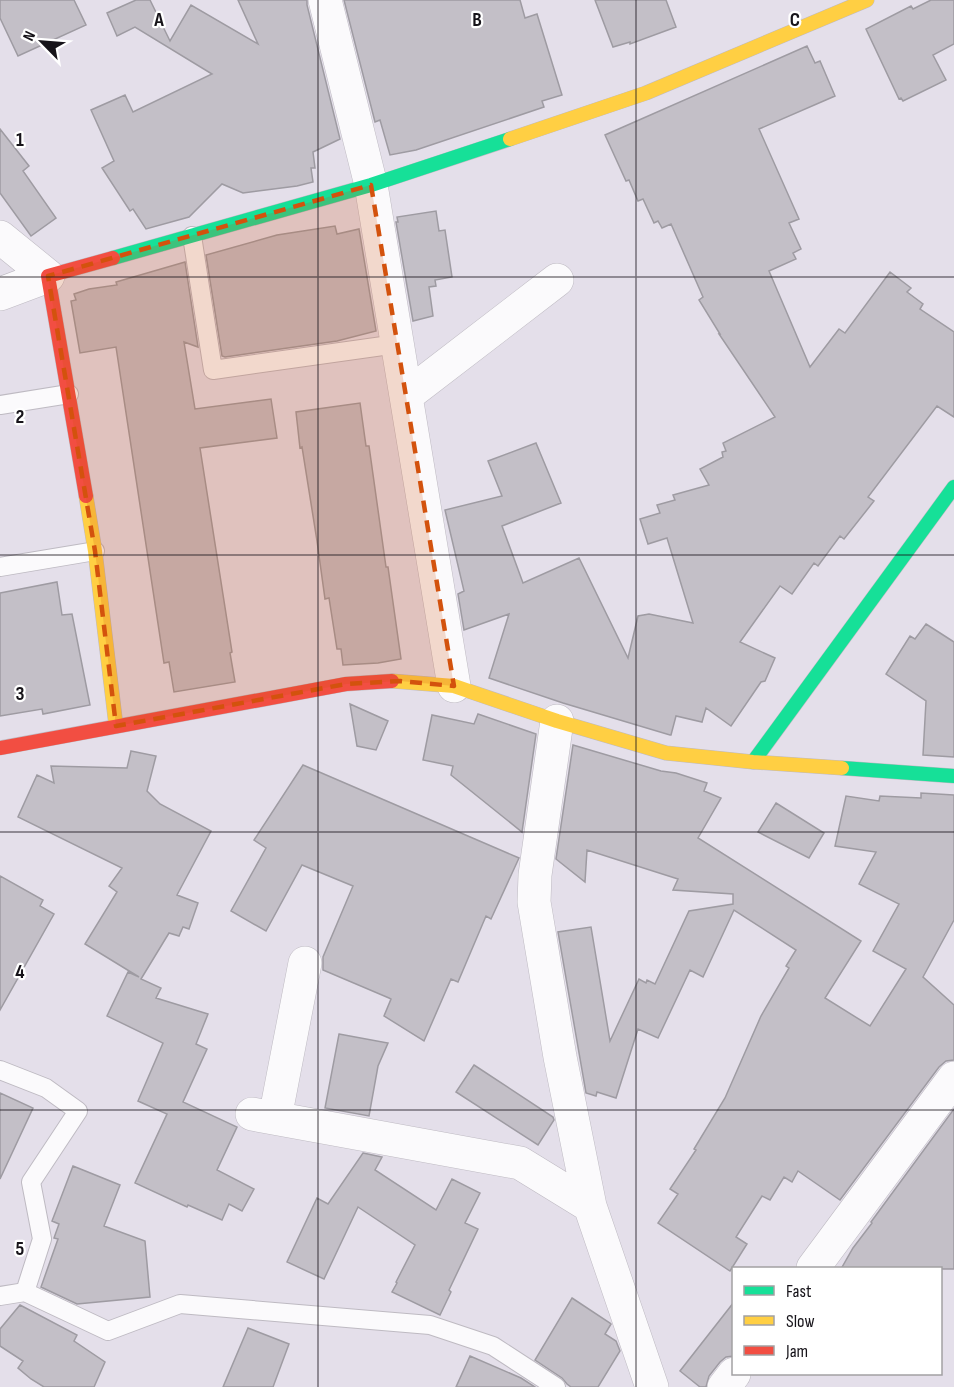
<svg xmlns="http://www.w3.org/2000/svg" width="954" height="1387" font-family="'Sofia Sans Condensed',sans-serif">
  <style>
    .building { fill: #c3bfc7; stroke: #9e9ba2; stroke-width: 1.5 }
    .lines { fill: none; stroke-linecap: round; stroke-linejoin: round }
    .lane-casing { stroke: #bebac2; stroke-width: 20 }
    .street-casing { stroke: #bebac2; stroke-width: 34 }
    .fast-casing { stroke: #bebac2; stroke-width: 15 }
    .slow-casing { stroke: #bebac2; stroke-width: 15 }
    .jam-casing { stroke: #bebac2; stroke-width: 15 }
    .lane { stroke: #fbfafc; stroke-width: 18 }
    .street { stroke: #fbfafc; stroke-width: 33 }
    .fast { stroke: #16e098; stroke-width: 14 }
    .slow { stroke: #ffcf43; stroke-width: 14 }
    .jam { stroke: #f24e42; stroke-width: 14 }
    .marked { fill: #d3520d; fill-opacity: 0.2; stroke: #d3520d; stroke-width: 4.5; stroke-dasharray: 12 8; stroke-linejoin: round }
    .grid { fill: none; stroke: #161319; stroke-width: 1.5; stroke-opacity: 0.55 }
    .grid-label { font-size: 20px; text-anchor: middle; font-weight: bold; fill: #161319; stroke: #fff; stroke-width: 4.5; stroke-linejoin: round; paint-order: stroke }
  </style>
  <rect width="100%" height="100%" fill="#e4dfea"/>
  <path class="building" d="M 0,0 L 74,0 L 86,25 L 18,56 L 0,18 Z
    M 136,0 L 150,0 L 170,41 L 191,5 L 258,44 L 238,0 L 307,0 L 307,5 L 340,139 L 313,152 L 315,168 L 311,168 L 313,182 L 297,186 L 243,193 L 222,184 L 189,217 L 146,229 L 133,209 L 130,211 L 102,168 L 114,161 L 91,110 L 125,95 L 133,112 L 212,74 L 135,27 L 117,36 L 107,13 Z
    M 344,0 L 520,0 L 525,18 L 537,14 L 562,95 L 542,101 L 544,107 L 416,150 L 390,155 L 380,120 L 375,122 Z
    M 595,0 L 666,0 L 676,27 L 630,44 L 630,42 L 613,47 Z
    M 931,0 L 954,0 L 954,44 L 933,55 L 946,80 L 903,101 L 901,98 L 899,99 L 866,29 L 911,6 L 913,9 Z
    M 807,46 L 815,63 L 820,61 L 835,96 L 759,129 L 799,219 L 789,223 L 801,249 L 793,253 L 796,259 L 769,271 L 810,367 L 839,329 L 845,333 L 890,272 L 911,288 L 907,292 L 923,304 L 920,309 L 954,332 L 954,417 L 937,406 L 868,497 L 874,501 L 844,539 L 840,536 L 818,566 L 814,563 L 792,594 L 780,586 L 740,642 L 775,658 L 765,681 L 761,682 L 731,726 L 706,708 L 702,722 L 676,716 L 671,735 L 670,735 L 563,703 L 489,678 L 509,614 L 464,630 L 458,594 L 464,591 L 445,510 L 502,496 L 488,461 L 536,443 L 561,503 L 502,526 L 523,583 L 579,558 L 628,658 L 638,616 L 649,614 L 693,623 L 667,538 L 648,544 L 640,519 L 660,513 L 657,505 L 675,500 L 673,495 L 709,485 L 700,469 L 723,457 L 722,452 L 726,451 L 723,443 L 775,417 L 719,334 L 720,334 L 699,300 L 703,297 L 671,224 L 662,228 L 658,221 L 654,223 L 643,199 L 638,201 L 629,180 L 626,181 L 605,135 Z
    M 0,129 L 29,166 L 23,171 L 56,218 L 31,236 L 0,193 Z
    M 436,211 L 439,231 L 445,230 L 452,277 L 435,280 L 436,286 L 429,287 L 433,316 L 413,321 L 396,222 L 398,222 L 397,217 Z
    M 335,226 L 337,234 L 359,229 L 376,331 L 337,341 L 225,357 L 222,356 L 206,255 L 277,235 Z
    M 185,262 L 198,347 L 184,342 L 195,409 L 271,399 L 277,438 L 200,448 L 232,652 L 230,653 L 235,682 L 174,692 L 169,662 L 164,663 L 116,347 L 80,353 L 71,301 L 76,300 L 74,294 L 89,289 L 117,285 L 116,282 Z
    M 360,403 L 366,446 L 369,446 L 386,567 L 388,567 L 401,659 L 378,663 L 343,665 L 341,649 L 337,649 L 329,598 L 325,599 L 317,541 L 302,447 L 300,448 L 296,412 Z
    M 57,582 L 62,615 L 72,614 L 90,705 L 43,714 L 42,709 L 0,716 L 0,593 Z
    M 926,624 L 954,642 L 954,757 L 923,755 L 926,701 L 886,674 L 910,636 L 915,639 Z
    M 350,704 L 388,721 L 376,750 L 357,746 Z
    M 478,714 L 536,734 L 522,832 L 451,775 L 453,766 L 423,760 L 432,715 L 474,724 Z
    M 573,745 L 661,771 L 676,773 L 707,783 L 704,791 L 721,798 L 698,838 L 861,941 L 825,998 L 870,1026 L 906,969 L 873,951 L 899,904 L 859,884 L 876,852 L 835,846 L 846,796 L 879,801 L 880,796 L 921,798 L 921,793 L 954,795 L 954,920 L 923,977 L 954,1005 L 954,1060 L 946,1061 L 939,1067 L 840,1200 L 798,1171 L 792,1182 L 784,1177 L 770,1200 L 762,1196 L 736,1237 L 747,1244 L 730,1271 L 658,1223 L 678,1194 L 670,1189 L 696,1150 L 694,1149 L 725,1098 L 761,1016 L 789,968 L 786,966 L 796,950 L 734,910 L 703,977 L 690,970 L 658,1038 L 638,1029 L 616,1098 L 597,1092 L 596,1096 L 586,1093 L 558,932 L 591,927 L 610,1041 L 639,979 L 646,983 L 647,980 L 655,984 L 689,911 L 733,904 L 733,894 L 673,890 L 678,879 L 587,850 L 585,882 L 556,859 Z
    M 131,751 L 156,756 L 147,791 L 160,804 L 211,831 L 177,895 L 198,903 L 189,929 L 183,927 L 179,936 L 169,933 L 141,979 L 161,988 L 156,998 L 208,1014 L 196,1044 L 207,1049 L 183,1102 L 237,1127 L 217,1170 L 254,1189 L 242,1211 L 229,1204 L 222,1220 L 188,1205 L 187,1207 L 135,1183 L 167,1114 L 138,1101 L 163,1043 L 107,1016 L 128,972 L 139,977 L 85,944 L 117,892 L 109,886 L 122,868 L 18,817 L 37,775 L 54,783 L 51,766 L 127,768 Z
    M 303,765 L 519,858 L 491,919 L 486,916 L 458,982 L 451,979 L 424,1041 L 384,1016 L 391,999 L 389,998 L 323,970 L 323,957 L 353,886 L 302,865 L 266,931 L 231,911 L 266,848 L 254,840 Z
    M 776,803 L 824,833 L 809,858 L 758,832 Z
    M 0,876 L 43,900 L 40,906 L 54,914 L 0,1010 Z
    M 339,1034 L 388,1043 L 378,1066 L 369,1116 L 325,1108 Z
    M 474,1065 L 553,1117 L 554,1120 L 538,1145 L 456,1092 Z
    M 0,1093 L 33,1108 L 0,1179 Z
    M 954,1109 L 954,1269 L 841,1269 L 853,1248 L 872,1223 L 871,1222 Z
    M 363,1153 L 382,1157 L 375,1170 L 436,1210 L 452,1179 L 480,1193 L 465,1223 L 478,1229 L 449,1290 L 451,1292 L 440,1315 L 392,1292 L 397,1283 L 396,1282 L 415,1245 L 358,1207 L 324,1279 L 287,1262 L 317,1198 L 328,1204 Z
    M 73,1166 L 120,1185 L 104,1226 L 145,1241 L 150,1297 L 77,1304 L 41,1287 L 58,1239 L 54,1238 L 59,1224 L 52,1221 Z
    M 572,1298 L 610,1323 L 611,1324 L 605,1334 L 616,1341 L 620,1351 L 598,1387 L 571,1387 L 567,1384 L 562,1378 L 535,1360 Z
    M 734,1302 L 734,1356 L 726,1357 L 720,1362 L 709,1376 L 706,1387 L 700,1387 L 680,1371 Z
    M 20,1305 L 77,1335 L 74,1341 L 105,1362 L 94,1387 L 44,1387 L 31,1379 L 18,1368 L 23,1361 L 0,1346 L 0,1329 Z
    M 248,1328 L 289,1344 L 273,1387 L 223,1387 Z
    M 470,1356 L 521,1378 L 535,1387 L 456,1387 Z"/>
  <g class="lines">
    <defs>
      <path id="lane" d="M 192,236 L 213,370 L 397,344
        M 0,405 L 69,394
        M 0,567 L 95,551
        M 0,1070 L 46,1088 L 78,1111 L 31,1182 L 42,1239 L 25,1292
        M 0,1296 L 25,1292 L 108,1331 L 180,1304 L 430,1325 L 493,1346 L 556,1387"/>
      <path id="street" d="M 325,0 L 371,185 L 454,686
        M 0,237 L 48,276
        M 0,294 L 48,276
        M 406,396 L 557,280
        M 557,721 L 535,875 L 534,902 L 560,1057 L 590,1206 L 652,1387
        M 252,1114 L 520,1163 L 590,1206
        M 275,1118 L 305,963
        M 813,1268 L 954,1078
        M 724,1387 L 734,1374"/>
      <path id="fast" d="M 113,258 L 371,185 L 510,139
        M 753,762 L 954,487
        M 842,768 L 954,776"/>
      <path id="slow" d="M 510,139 L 646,93 L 867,0
        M 86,496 L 95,551 L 116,726
        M 392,681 L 454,686 L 557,721 L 666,753 L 753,762 L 842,768"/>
      <path id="jam" d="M 86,496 L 48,276 L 113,258
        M 0,748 L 346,684 L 392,681"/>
    </defs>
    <use href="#lane" class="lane-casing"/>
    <use href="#street" class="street-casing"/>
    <use href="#fast" class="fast-casing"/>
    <use href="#slow" class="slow-casing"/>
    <use href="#jam" class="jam-casing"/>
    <use href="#lane" class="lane"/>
    <use href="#street" class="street"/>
    <use href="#fast" class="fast"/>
    <use href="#slow" class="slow"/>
    <use href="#jam" class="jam"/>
  </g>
  <path class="marked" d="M 371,185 L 454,686 L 400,681 L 346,684 L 116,726 L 95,551 L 48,276 Z"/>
  <path class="grid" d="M 318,0 L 318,1387M 636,0 L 636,1387M 0,277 L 954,277M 0,555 L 954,555M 0,832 L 954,832M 0,1110 L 954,1110"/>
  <g class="grid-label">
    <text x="159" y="26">A</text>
    <text x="477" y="26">B</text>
    <text x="795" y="26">C</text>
    <text x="20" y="146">1</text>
    <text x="20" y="423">2</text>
    <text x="20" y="700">3</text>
    <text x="20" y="978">4</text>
    <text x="20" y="1255">5</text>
  </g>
  <rect x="732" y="1267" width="210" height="108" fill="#ffffff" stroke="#a2a1a3" stroke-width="1.5"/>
  <rect x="744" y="1286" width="30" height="9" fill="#16e098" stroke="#a2a1a3" stroke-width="1.5"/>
  <text x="786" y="1297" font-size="18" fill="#161319">Fast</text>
  <rect x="744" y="1316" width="30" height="9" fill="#ffcf43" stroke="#a2a1a3" stroke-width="1.5"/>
  <text x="786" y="1327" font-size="18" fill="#161319">Slow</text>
  <rect x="744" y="1346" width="30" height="9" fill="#f24e42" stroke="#a2a1a3" stroke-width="1.5"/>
  <text x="786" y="1357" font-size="18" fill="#161319">Jam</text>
  <g transform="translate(42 42) rotate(295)" stroke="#ffffff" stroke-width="4.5" paint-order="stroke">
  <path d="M0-4.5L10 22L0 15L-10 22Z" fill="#161319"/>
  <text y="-9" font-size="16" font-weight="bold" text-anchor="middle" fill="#161319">N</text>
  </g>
</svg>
